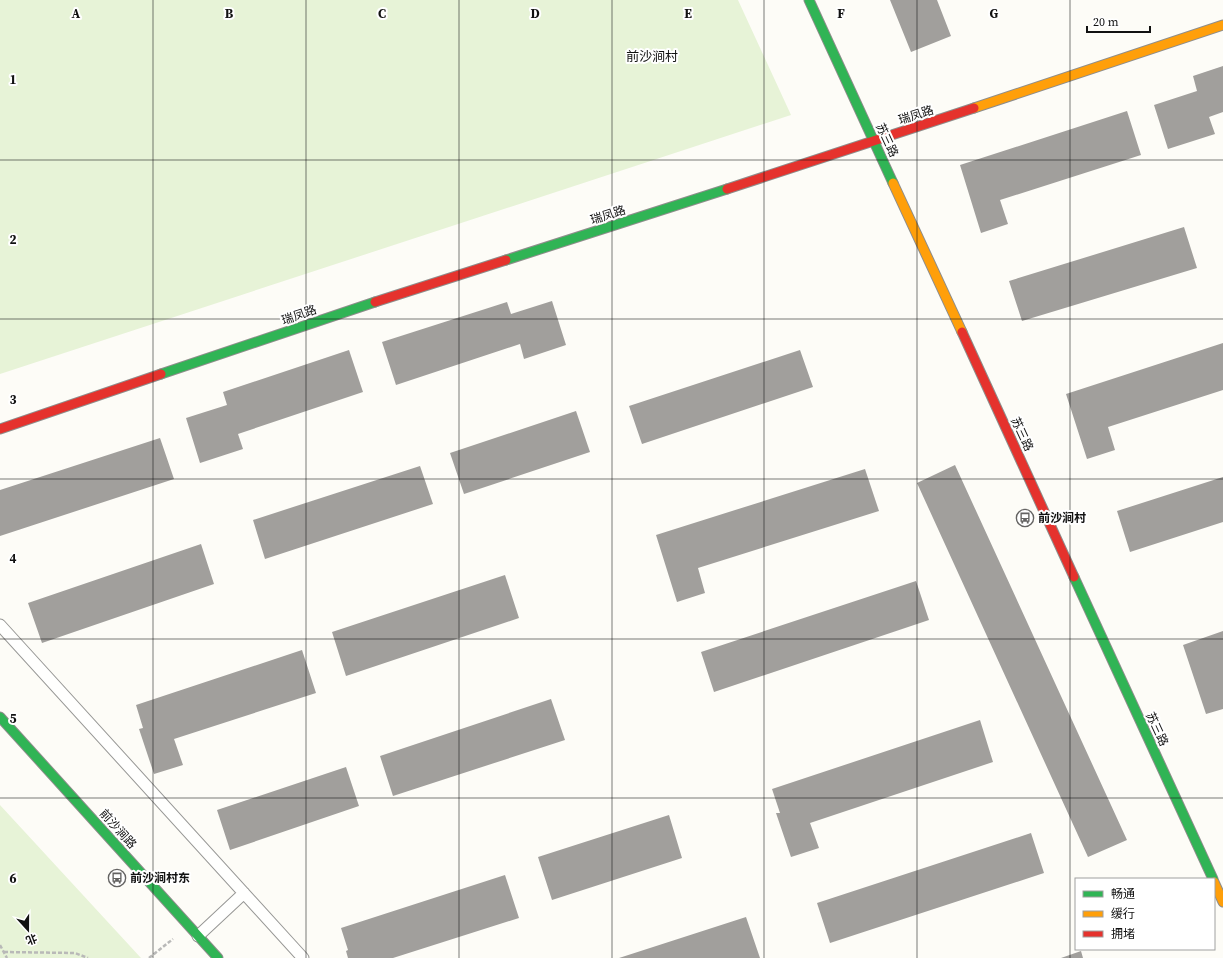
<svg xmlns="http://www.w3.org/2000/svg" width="1223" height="958" font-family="'Source Serif 4','Noto Sans SC',serif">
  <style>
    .green { fill: #e7f3d7 }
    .building { fill: #a19f9c }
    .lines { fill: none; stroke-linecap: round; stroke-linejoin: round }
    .lane-casing { stroke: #979795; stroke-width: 13 }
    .fast-casing { stroke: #8e8d8b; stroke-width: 11 }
    .slow-casing { stroke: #8e8d8b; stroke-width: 11 }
    .jam-casing { stroke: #8e8d8b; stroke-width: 11 }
    .path { stroke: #b9b9b8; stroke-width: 2.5; stroke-dasharray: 4 2; stroke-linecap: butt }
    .lane { stroke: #fffffe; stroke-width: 11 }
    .fast { stroke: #30b455; stroke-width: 9 }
    .slow { stroke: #ff9f0a; stroke-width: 9 }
    .jam { stroke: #e5322d; stroke-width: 9 }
    .grid { fill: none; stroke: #111; stroke-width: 1; stroke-opacity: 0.55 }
    .labels { text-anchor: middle; stroke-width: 4; stroke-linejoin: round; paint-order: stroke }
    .street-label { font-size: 12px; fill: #111; stroke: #fff }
    .poi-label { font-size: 12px; font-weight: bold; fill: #111; stroke: #fff; text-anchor: start }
    .neighbourhood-label { font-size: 13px; fill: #111; stroke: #fff }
    .grid-label { font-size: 13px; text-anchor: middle; font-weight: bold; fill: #111; stroke: #fff; stroke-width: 4; stroke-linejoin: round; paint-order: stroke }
  </style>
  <rect width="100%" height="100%" fill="#fdfcf7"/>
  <path class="green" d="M 0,0 L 738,0 L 791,115 L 0,374 Z
    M 0,805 L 141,958 L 0,958 Z"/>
  <path class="building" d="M 890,0 L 937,0 L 951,36 L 911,52 Z
    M 1223,66 L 1223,112 L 1209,117 L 1215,134 L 1168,149 L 1154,105 L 1197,91 L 1193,76 Z
    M 1127,111 L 1141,155 L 1000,200 L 1008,224 L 981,233 L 960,165 Z
    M 1184,227 L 1197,268 L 1022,321 L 1009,281 Z
    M 552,301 L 566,345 L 524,359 L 520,344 L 396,385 L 382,342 L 507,302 L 511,314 Z
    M 1223,343 L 1223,390 L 1108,427 L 1115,450 L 1087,459 L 1066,394 Z
    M 349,350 L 363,392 L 238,434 L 243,449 L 200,463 L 186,418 L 227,405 L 223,392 Z
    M 800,350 L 813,387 L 642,444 L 629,406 Z
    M 576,411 L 590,452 L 464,494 L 450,453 Z
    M 160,438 L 174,479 L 0,536 L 0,490 Z
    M 955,465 L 1127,840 L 1088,857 L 917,483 Z
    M 420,466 L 433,504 L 265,559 L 253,520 Z
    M 865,469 L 879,511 L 698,568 L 705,593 L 677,602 L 656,535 Z
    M 1223,477 L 1223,522 L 1130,552 L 1117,511 Z
    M 201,544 L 214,584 L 42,643 L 28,603 Z
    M 505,575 L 519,618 L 346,676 L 332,632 Z
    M 916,581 L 929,620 L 714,692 L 701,652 Z
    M 1223,631 L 1223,709 L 1206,714 L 1183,645 Z
    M 302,650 L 316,693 L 174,739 L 183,765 L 154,774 L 139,729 L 143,728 L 136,705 Z
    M 551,699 L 565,740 L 393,796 L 380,756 Z
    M 980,720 L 993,762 L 810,823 L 819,848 L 791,857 L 776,813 L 780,813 L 772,789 Z
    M 346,767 L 359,806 L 230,850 L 217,810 Z
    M 669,815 L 682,858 L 552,900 L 538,857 Z
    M 1031,833 L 1044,873 L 830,943 L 817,903 Z
    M 505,875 L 519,918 L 393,958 L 348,958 L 346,951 L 348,950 L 341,928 Z
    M 746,917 L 760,958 L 619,958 Z
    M 1081,951 L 1083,958 L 1061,958 Z"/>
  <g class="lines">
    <defs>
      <path id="lane" d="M 0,625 L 303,958
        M 198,936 L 244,893"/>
      <path id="fast" d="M 809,0 L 893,183
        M 506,260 L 727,189
        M 161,374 L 375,302
        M 1074,577 L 1213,879
        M 0,717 L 218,958"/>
      <path id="slow" d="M 974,108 L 1223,25
        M 893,183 L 962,332
        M 1214,882 L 1223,902"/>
      <path id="jam" d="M 727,189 L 974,108
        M 375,302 L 506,260
        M 962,332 L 1074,577
        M 0,429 L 161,374"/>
    </defs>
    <use href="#lane" class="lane-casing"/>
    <use href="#fast" class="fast-casing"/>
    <use href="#slow" class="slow-casing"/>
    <use href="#jam" class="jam-casing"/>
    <path class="path" d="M 0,945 L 7,958
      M 4,952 L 75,953 L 88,958
      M 149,958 L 173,939"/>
    <use href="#lane" class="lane"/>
    <use href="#fast" class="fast"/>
    <use href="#slow" class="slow"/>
    <use href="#jam" class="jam"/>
  </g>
  <path class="grid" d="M 153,0 L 153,958M 306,0 L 306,958M 459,0 L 459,958M 612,0 L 612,958M 764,0 L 764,958M 917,0 L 917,958M 1070,0 L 1070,958M 0,160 L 1223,160M 0,319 L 1223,319M 0,479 L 1223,479M 0,639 L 1223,639M 0,798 L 1223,798"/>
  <defs>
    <symbol id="bus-ring" viewBox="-11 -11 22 22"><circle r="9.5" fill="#fff" stroke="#646362" stroke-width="1.5"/><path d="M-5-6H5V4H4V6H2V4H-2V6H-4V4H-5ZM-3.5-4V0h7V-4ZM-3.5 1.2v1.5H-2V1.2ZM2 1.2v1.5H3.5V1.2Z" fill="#646362"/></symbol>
  </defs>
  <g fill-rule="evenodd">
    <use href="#bus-ring" x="1015" y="508" width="20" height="20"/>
    <use href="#bus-ring" x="107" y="868" width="20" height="20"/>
  </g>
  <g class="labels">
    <g class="street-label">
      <text transform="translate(916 115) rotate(-18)" y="4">瑞凤路</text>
      <text transform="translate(887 140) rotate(65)" y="4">苏三路</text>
      <text transform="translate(608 215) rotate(-18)" y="4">瑞凤路</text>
      <text transform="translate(299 315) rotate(-19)" y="4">瑞凤路</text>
      <text transform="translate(1022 434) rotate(65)" y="4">苏三路</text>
      <text transform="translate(1157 729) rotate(65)" y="4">苏三路</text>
      <text transform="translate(118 829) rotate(48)" y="4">前沙涧路</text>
    </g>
    <g class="poi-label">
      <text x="1038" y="522">前沙涧村</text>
      <text x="130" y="882">前沙涧村东</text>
    </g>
    <g class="neighbourhood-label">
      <text x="652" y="61">前沙涧村</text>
    </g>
  </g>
  <g class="grid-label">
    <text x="76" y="18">A</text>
    <text x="229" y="18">B</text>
    <text x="382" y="18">C</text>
    <text x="535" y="18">D</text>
    <text x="688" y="18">E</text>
    <text x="841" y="18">F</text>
    <text x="994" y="18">G</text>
    <text x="13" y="84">1</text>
    <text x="13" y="244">2</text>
    <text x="13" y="404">3</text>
    <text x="13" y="563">4</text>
    <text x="13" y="723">5</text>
    <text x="13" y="883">6</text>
  </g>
  <rect x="1075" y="878" width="140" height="72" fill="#ffffff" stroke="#a0a0a0"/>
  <rect x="1083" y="891" width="20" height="6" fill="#30b455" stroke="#a0a0a0"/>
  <text x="1111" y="898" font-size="12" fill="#111111">畅通</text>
  <rect x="1083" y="911" width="20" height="6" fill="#ff9f0a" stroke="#a0a0a0"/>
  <text x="1111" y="918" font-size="12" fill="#111111">缓行</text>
  <rect x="1083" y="931" width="20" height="6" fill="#e5322d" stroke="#a0a0a0"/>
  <text x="1111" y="938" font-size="12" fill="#111111">拥堵</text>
  <g transform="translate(28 930) rotate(159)" stroke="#ffffff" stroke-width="3" paint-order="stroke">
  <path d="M0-3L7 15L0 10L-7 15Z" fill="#111111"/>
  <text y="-6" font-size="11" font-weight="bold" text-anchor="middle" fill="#111111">北</text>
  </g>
  <path d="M1087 26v6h63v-6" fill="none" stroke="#111111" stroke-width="2"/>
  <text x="1093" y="26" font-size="12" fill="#111111" stroke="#ffffff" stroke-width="3" paint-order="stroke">20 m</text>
</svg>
